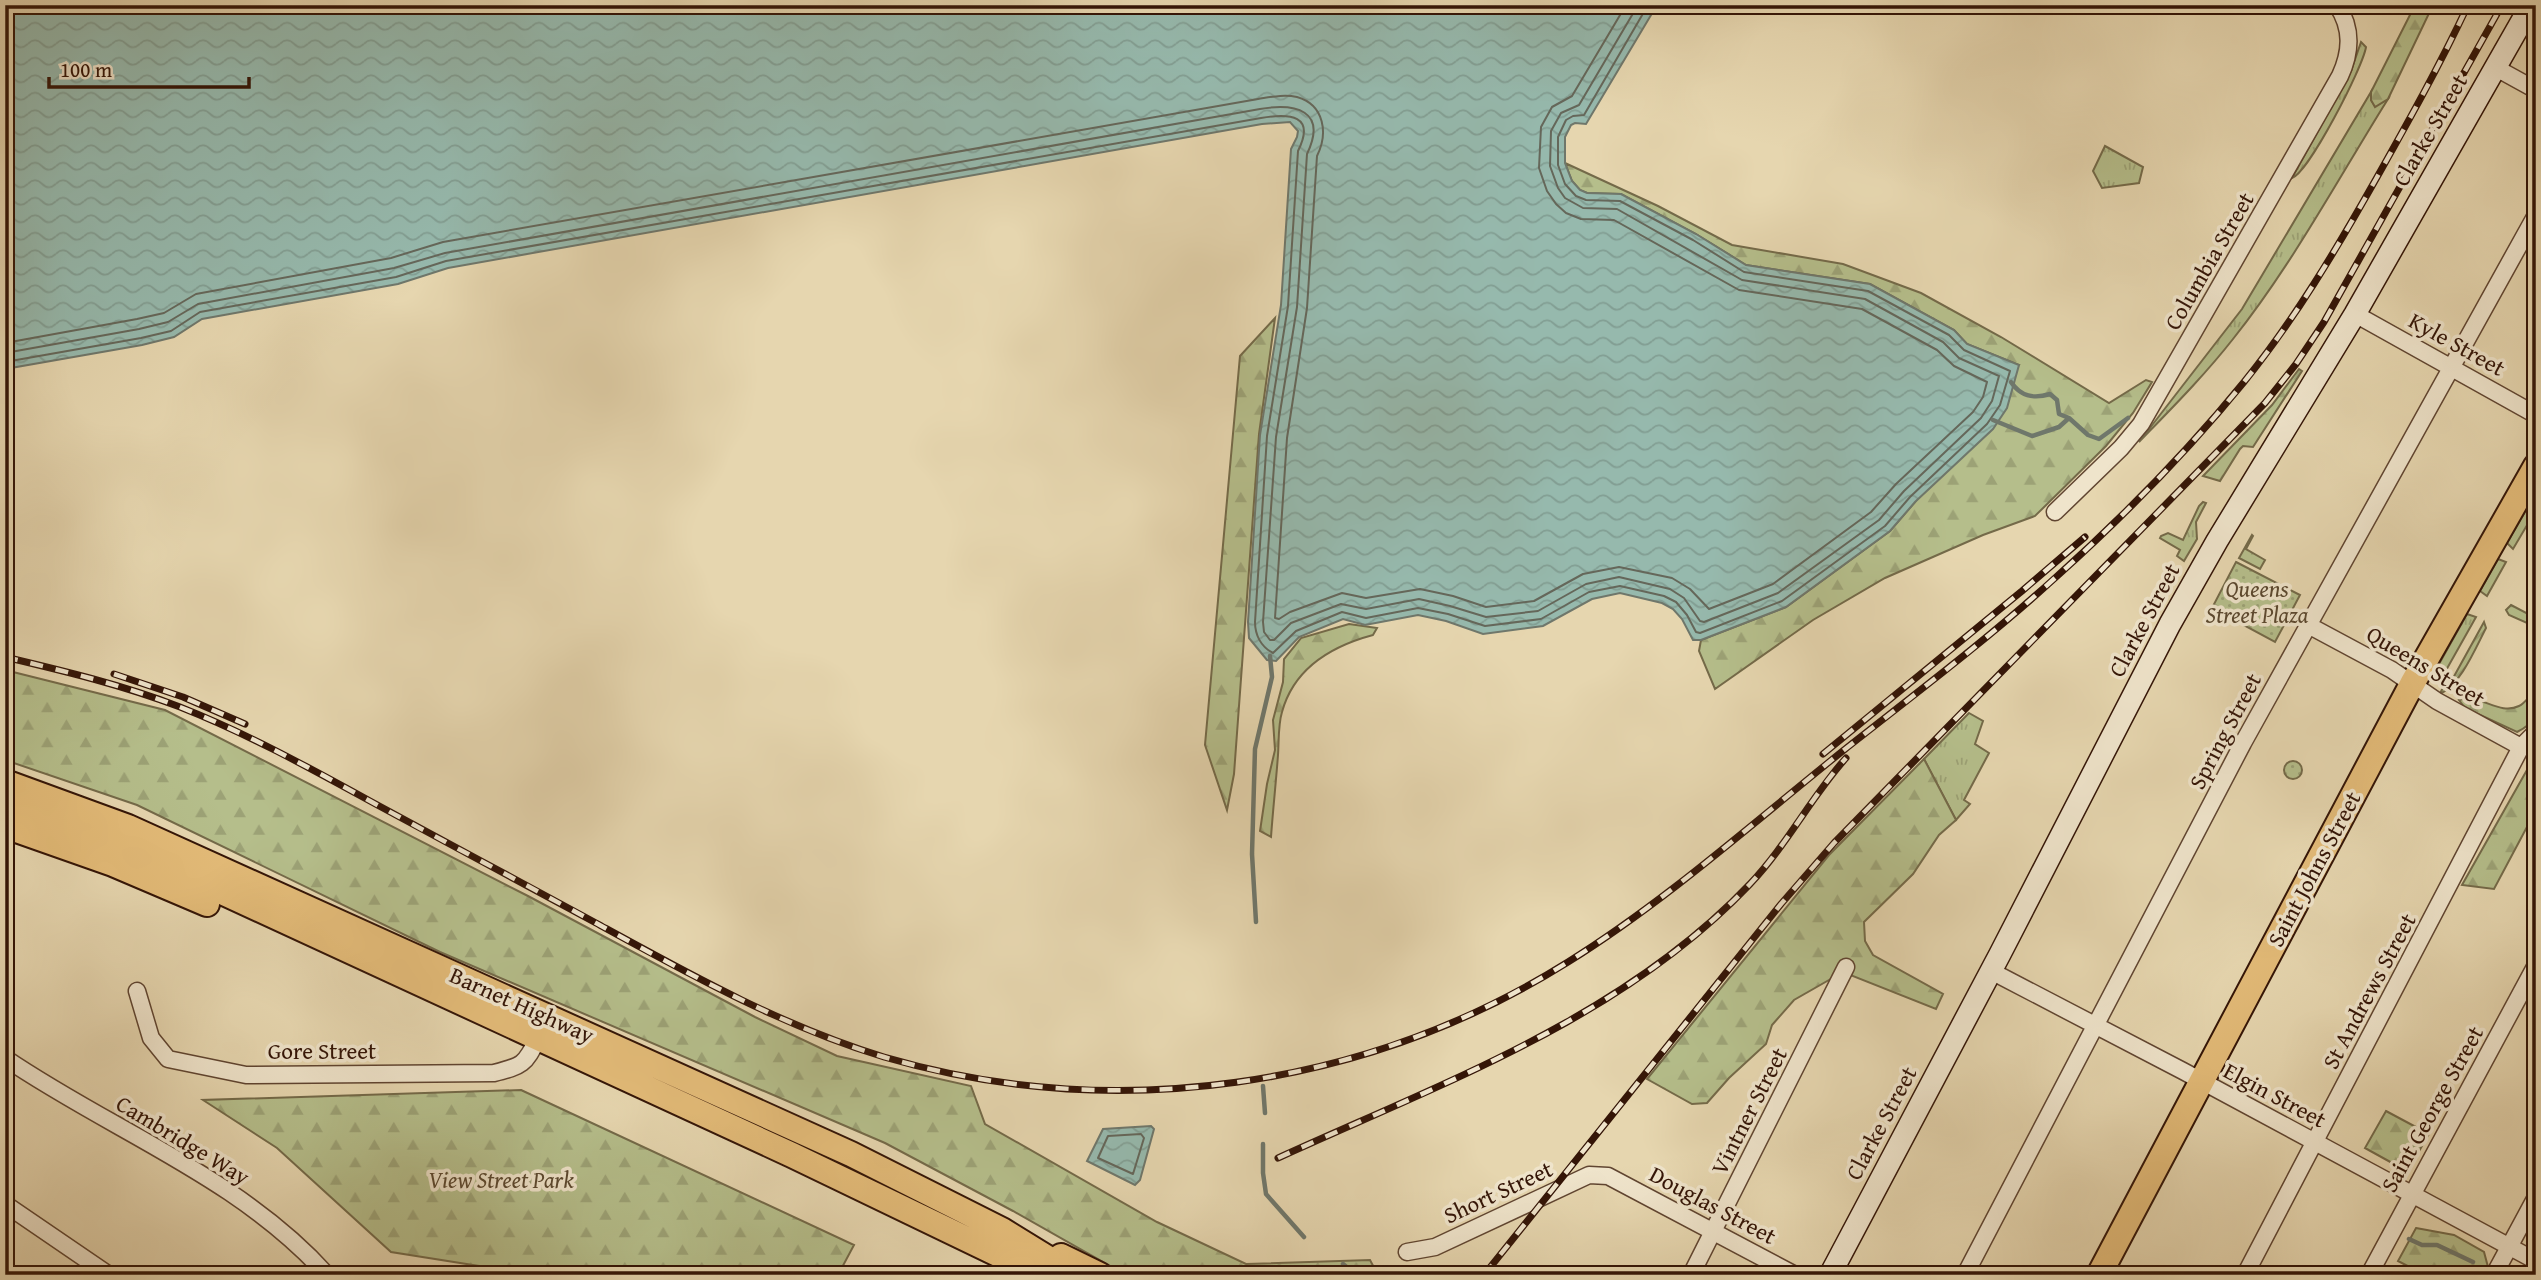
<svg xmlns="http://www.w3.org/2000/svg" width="2541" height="1280" font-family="'Gentium Book Plus',serif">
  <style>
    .grass { fill: url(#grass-tufts); stroke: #746a49; stroke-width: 2 }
    .forest { fill: url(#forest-firs); stroke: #746a49; stroke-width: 2 }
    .park { fill: url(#park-dots); stroke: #746a49; stroke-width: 2 }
    .garden { fill: url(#garden-furrows); stroke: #746a49; stroke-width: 2 }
    .water { fill: url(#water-waves); stroke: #6f776b; stroke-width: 2 }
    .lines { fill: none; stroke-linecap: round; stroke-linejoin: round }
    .shore { stroke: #65675a; stroke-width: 2 }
    .stream { stroke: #6f776b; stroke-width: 4.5 }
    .street-casing { stroke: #604531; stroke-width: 19 }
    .secondary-casing { stroke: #341507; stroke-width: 24 }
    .primary-casing { stroke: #341507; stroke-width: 28 }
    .street { stroke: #efe4cb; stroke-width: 16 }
    .secondary { stroke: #efe4cb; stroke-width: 21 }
    .primary { stroke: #e3bb78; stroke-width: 24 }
    .rail-casing { stroke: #341507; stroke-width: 7 }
    .rail { stroke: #efe4cb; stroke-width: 4.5; stroke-dasharray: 13; stroke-linecap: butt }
    .labels { text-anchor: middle; stroke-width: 7; stroke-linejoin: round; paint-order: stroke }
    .street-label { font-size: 23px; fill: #341507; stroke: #efe4cb }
    .park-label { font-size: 23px; font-style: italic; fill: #5b482f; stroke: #efe4cb }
  </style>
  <defs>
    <pattern id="grass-tufts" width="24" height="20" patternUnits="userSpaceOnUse" patternTransform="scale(1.75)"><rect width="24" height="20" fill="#b5be8b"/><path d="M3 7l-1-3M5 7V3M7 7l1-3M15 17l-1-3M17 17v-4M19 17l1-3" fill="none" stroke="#9ca276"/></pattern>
    <pattern id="forest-firs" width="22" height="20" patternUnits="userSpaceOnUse" patternTransform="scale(1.75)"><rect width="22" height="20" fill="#b5be8b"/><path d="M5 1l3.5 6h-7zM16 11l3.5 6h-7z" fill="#9ca276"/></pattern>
    <pattern id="park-dots" width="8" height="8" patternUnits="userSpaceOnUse" patternTransform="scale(1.75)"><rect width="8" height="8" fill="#b5be8b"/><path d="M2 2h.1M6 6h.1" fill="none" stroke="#9ca276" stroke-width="1.8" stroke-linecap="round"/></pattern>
    <pattern id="garden-furrows" width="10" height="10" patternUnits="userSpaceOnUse" patternTransform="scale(1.75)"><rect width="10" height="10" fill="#b5be8b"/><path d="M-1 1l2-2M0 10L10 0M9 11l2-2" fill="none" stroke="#9ca276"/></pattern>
    <pattern id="water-waves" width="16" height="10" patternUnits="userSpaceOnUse" patternTransform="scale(1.75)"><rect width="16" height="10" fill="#96b9ad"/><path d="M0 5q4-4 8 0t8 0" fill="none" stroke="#829e93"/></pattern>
  </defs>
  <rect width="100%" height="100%" fill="#e6d6af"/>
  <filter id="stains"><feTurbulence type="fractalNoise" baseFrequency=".00286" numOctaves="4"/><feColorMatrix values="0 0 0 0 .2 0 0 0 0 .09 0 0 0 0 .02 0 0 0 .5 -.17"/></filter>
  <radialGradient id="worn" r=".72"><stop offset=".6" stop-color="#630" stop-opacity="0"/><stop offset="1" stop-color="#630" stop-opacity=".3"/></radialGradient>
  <path class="grass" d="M 2361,42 L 2366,47 C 2363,67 2309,172 2292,178 L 2351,71 Z
    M 2371,92 L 2371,100 L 2375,106 L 2388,99 C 2338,179 2292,265 2233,339 C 2204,376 2171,409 2139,442 L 2242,309 Z
    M 2105,146 L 2143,167 L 2139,183 L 2102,188 L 2093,171 Z
    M 2536,493 L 2536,510 L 2513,549 L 2507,543 Z
    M 2203,502 L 2206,503 L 2196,522 L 2197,539 L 2184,561 L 2177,556 L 2180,550 L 2160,538 L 2161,536 L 2168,533 L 2183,540 L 2199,506 Z
    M 2252,535 L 2253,536 L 2246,549 L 2265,560 L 2260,569 L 2239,558 Z
    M 2498,559 L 2506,562 L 2487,596 L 2480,591 Z
    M 2467,614 L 2476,617 L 2440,681 L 2433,678 L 2434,673 Z
    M 1969,713 L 1983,721 L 1975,744 L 1989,753 L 1964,800 L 1970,804 L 1956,820 L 1924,759 Z"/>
  <path class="forest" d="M 2415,5 L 2433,5 L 2388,99 L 2375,107 L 2371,100 L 2371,92 Z
    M 1565,163 L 1658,206 L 1732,245 L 1843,264 L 1921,293 L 2001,337 L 2109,403 L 2146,380 L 2152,382 L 2133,413 L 2106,446 L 2035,516 L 1983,535 L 1885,578 L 1813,620 L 1715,689 L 1699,651 L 1701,640 L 1786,607 L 1890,531 L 1915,502 L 2019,365 L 1967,344 L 1954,330 L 1870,284 L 1746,265 L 1696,234 L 1621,194 L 1587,193 L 1580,190 L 1572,181 Z
    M 1275,318 L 1259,434 L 1234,774 L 1227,810 L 1205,745 L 1240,356 Z
    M 2299,369 L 2302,371 L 2253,447 L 2243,446 L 2240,449 L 2220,481 L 2203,476 L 2272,405 Z
    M 2511,605 L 2536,618 L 2536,627 L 2509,615 L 2506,610 Z
    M 1349,624 L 1377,628 L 1373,635 C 1332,646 1294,668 1282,712 C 1278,725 1279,741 1278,755 C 1276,782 1273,809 1271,837 L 1260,831 L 1267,784 L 1275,750 L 1273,720 L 1283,682 L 1284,659 L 1301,638 Z
    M 5,670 L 165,710 L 528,896 L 755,1017 L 837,1056 L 971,1086 L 985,1124 L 1157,1222 L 1246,1264 L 1370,1260 L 1378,1275 L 1126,1275 L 1013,1211 L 885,1143 L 440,952 L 137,805 L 5,760 Z
    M 2536,690 C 2536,713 2539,721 2517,732 L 2465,708 L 2459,700 C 2480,693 2499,716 2519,706 C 2526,703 2530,694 2536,690 Z
    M 2536,754 L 2536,810 L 2494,889 L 2462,885 Z
    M 1924,759 L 1956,820 L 1939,835 L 1913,874 L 1864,922 L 1865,941 L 1873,955 L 1943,994 L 1936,1009 L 1843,972 L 1794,1000 L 1772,1025 L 1766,1044 L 1729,1078 L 1707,1103 L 1692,1104 L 1647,1079 L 1829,855 Z
    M 521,1090 L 854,1245 L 838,1275 L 512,1275 L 498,1269 L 391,1252 L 277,1148 L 203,1100 Z
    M 2386,1111 L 2429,1134 L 2411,1165 L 2403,1169 L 2365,1148 Z
    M 2416,1228 L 2454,1235 L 2484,1252 L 2488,1267 L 2484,1275 L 2425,1275 L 2398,1261 Z"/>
  <path class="park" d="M 2236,562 L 2300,595 L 2275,642 L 2212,608 Z
    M2284 770a9 9 0 1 1 18 0a9 9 0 1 1-18 0Z"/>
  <path class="garden" d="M 2484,622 L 2486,628 C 2475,649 2461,684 2440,694 L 2443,687 L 2452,680 Z"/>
  <path class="water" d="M 5,5 L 1657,5 L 1586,124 L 1575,123 L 1571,125 L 1565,137 L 1565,163 L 1572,181 L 1580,190 L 1587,193 L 1621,194 L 1696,234 L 1746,265 L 1870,284 L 1954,330 L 1967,344 L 2019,365 L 2007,408 L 1993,429 L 1915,502 L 1890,531 L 1786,607 L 1701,640 L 1693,640 L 1682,619 L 1673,609 L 1662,603 L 1620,593 L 1592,599 L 1543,626 L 1483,634 L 1446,621 L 1418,615 L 1365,625 L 1343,619 L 1299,637 L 1276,661 L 1267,660 L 1249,638 L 1248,622 L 1260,435 L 1281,305 L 1291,149 L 1297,137 L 1298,131 L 1290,122 L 1262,124 L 448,268 L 398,284 L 202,319 L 174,337 L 142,345 L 5,369 Z
    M 1151,1126 L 1154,1129 L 1140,1180 L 1135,1185 L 1087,1161 L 1103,1129 Z"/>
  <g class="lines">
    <path class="shore" d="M 5,343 L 137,319 L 164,313 L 196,294 L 391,258 L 443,242 L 1258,99 C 1271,97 1284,94 1297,97 C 1325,105 1328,134 1317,156 L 1307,308 L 1287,438 L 1275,618 L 1279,619 L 1290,612 L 1342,593 L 1366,598 L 1420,589 L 1453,596 L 1486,607 L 1534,601 L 1583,574 L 1619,567 L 1672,578 L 1690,589 L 1709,609 L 1773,584 L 1871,512 L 1896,484 L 1973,412 L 1983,397 L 1987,382 L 1954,366 L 1937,350 L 1862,309 L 1739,290 L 1614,220 L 1581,219 L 1566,213 L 1556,204 L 1547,191 L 1539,168 L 1541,127 L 1552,107 L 1572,96 L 1626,5
      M 5,353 L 139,329 L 168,322 L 198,304 L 394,268 L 445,253 L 1260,109 C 1295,103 1328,110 1307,154 L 1297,307 L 1276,437 L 1263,622 L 1264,632 L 1270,640 L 1274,640 L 1291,623 L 1341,604 L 1366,609 L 1419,599 L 1450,606 L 1486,617 L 1538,611 L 1586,584 L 1619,577 L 1670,589 L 1684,598 L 1700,621 L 1704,622 L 1778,593 L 1879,520 L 1904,491 L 1981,418 L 1992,401 L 1999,376 L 1959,358 L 1943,342 L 1865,299 L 1742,280 L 1617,209 L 1583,208 L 1565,198 L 1558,188 L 1550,166 L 1551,131 L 1561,113 L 1579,105 L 1638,5
      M 5,362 L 141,338 L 171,331 L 200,312 L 396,277 L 446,261 L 1261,118 C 1290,113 1316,115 1298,151 L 1288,306 L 1267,436 L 1255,622 C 1255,635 1261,647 1273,653 L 1296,631 L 1342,612 L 1366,618 L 1418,608 L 1448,614 L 1485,626 L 1541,619 L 1589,592 L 1620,586 L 1664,596 L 1676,602 L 1687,615 L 1696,632 L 1700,633 L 1782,601 L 1885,526 L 1910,497 L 1987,424 L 2000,405 L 2010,371 L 1964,350 L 1949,335 L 1868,291 L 1744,272 L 1693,240 L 1620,201 L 1586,200 L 1576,196 L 1565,184 L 1558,165 L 1558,137 L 1566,120 L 1573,116 L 1584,115 L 1648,5
      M 1141,1134 L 1144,1138 L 1133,1174 L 1098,1158 L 1108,1136 Z"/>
    <path class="stream" d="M 2011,382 C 2021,397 2034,399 2050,394 L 2057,400 L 2059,414 L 2069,418
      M 1993,420 L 2032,436 L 2059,427 L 2069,418 L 2088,435 L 2099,439 L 2128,418
      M 1256,922 L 1252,854 L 1255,749 L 1272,677 L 1270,656
      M 1263,1086 L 1265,1113
      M 1263,1144 L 1263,1173 L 1266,1194 L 1304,1237
      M 2409,1239 L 2422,1245 L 2437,1245 L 2473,1262
      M 1343,1264 L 1356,1275
      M 1313,1275 L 1314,1273"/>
    <defs>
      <path id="street" d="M 2496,68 L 2536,90
        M 2355,314 L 2536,415
        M 2055,512 L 2121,448 L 2141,424 L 2340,76 C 2351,52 2353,29 2337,5
        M 2308,625 L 2392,670 L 2437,701 L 2521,747
        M 1991,971 L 2183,1071 L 2536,1261
        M 137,991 L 151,1038 L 168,1059 L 246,1075 L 494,1073 C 522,1066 525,1065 538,1038
        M 5,1058 C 112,1131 239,1177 327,1275
        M 5,1204 L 109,1275
        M 1407,1252 L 1435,1247 L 1589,1175 L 1608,1176 L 1795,1275
        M 1691,1275 L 1846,967
        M 1965,1275 L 2243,743 L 2536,215
        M 2245,1275 L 2521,747 L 2536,732
        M 2369,1275 L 2536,965
        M 2494,1275 L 2536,1197"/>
      <path id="secondary" d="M 1830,1275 L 2000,954 L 2170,624 L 2217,541 L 2355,314 L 2531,5"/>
      <path id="primary" d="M 5,782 L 128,827 L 851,1154 L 1002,1230 L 1075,1275
        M 5,803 L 120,845 L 792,1155 L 1041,1275
        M 5,826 L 113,864 L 207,904
        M 1061,1256 L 1100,1275
        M 2099,1275 L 2412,684 L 2536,466"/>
    </defs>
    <use href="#street" class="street-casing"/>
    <use href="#secondary" class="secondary-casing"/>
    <use href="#primary" class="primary-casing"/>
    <use href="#street" class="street"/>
    <use href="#secondary" class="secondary"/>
    <use href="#primary" class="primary"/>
    <defs>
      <path id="rail" d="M 5,657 C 64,671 123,685 180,707 C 246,733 308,767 370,801 C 445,842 521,882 596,923 C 689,974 782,1026 884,1057 C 1114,1124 1365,1089 1568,962 C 1666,901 1754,822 1844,750 C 1915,694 1988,639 2055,578 C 2122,518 2187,452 2244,382 C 2295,319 2336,250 2376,179 C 2408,122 2440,65 2468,5
        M 114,674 L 183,697 L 245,724
        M 1823,754 L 2022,591 L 2085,537
        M 1278,1158 C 1442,1083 1623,1018 1750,884 C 1787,845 1811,797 1846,758
        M 1484,1275 L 1781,904 L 1834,843 L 2265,403 L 2296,364 L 2324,322 L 2502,5"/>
    </defs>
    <use href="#rail" class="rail-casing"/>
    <use href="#rail" class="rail"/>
  </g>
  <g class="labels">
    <g class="street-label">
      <text transform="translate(2430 130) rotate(-60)" y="8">Clarke Street</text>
      <text transform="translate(2209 261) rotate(-60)" y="8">Columbia Street</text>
      <text transform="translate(2457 344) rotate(29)" y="8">Kyle Street</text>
      <text transform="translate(2144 620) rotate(-62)" y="8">Clarke Street</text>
      <text transform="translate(2426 666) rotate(31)" y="8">Queens Street</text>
      <text transform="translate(2225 731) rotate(-62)" y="8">Spring Street</text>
      <text transform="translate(2314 869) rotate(-62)" y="8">Saint Johns Street</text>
      <text transform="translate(2369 991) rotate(-62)" y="8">St Andrews Street</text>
      <text transform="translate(522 1005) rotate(24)" y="8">Barnet Highway</text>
      <text x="322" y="1059">Gore Street</text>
      <text transform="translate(2275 1095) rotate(28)" y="8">Elgin Street</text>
      <text transform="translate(2432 1109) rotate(-61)" y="8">Saint George Street</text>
      <text transform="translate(1749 1111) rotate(-63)" y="8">Vintner Street</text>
      <text transform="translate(1881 1123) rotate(-62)" y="8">Clarke Street</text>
      <text transform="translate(183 1140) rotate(31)" y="8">Cambridge Way</text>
      <text transform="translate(1498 1192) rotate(-25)" y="8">Short Street</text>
      <text transform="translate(1713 1205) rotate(28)" y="8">Douglas Street</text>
    </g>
    <g class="park-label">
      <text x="2257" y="597">Queens<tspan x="2257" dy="26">Street Plaza</tspan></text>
      <text x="501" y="1188">View Street Park</text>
    </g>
  </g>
  <rect width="2541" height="1280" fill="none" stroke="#e6d6af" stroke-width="28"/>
  <rect x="7" y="7" width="2527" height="1266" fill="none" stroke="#341507" stroke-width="3.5"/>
  <rect x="14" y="14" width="2513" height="1252" fill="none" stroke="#341507" stroke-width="2"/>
  <path d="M49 77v10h200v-10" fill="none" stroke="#341507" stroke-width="3.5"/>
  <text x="60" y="77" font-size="21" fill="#341507" stroke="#efe4cb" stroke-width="5" paint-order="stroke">100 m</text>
  <rect width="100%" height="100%" filter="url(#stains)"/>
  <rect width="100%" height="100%" fill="url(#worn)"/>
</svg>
